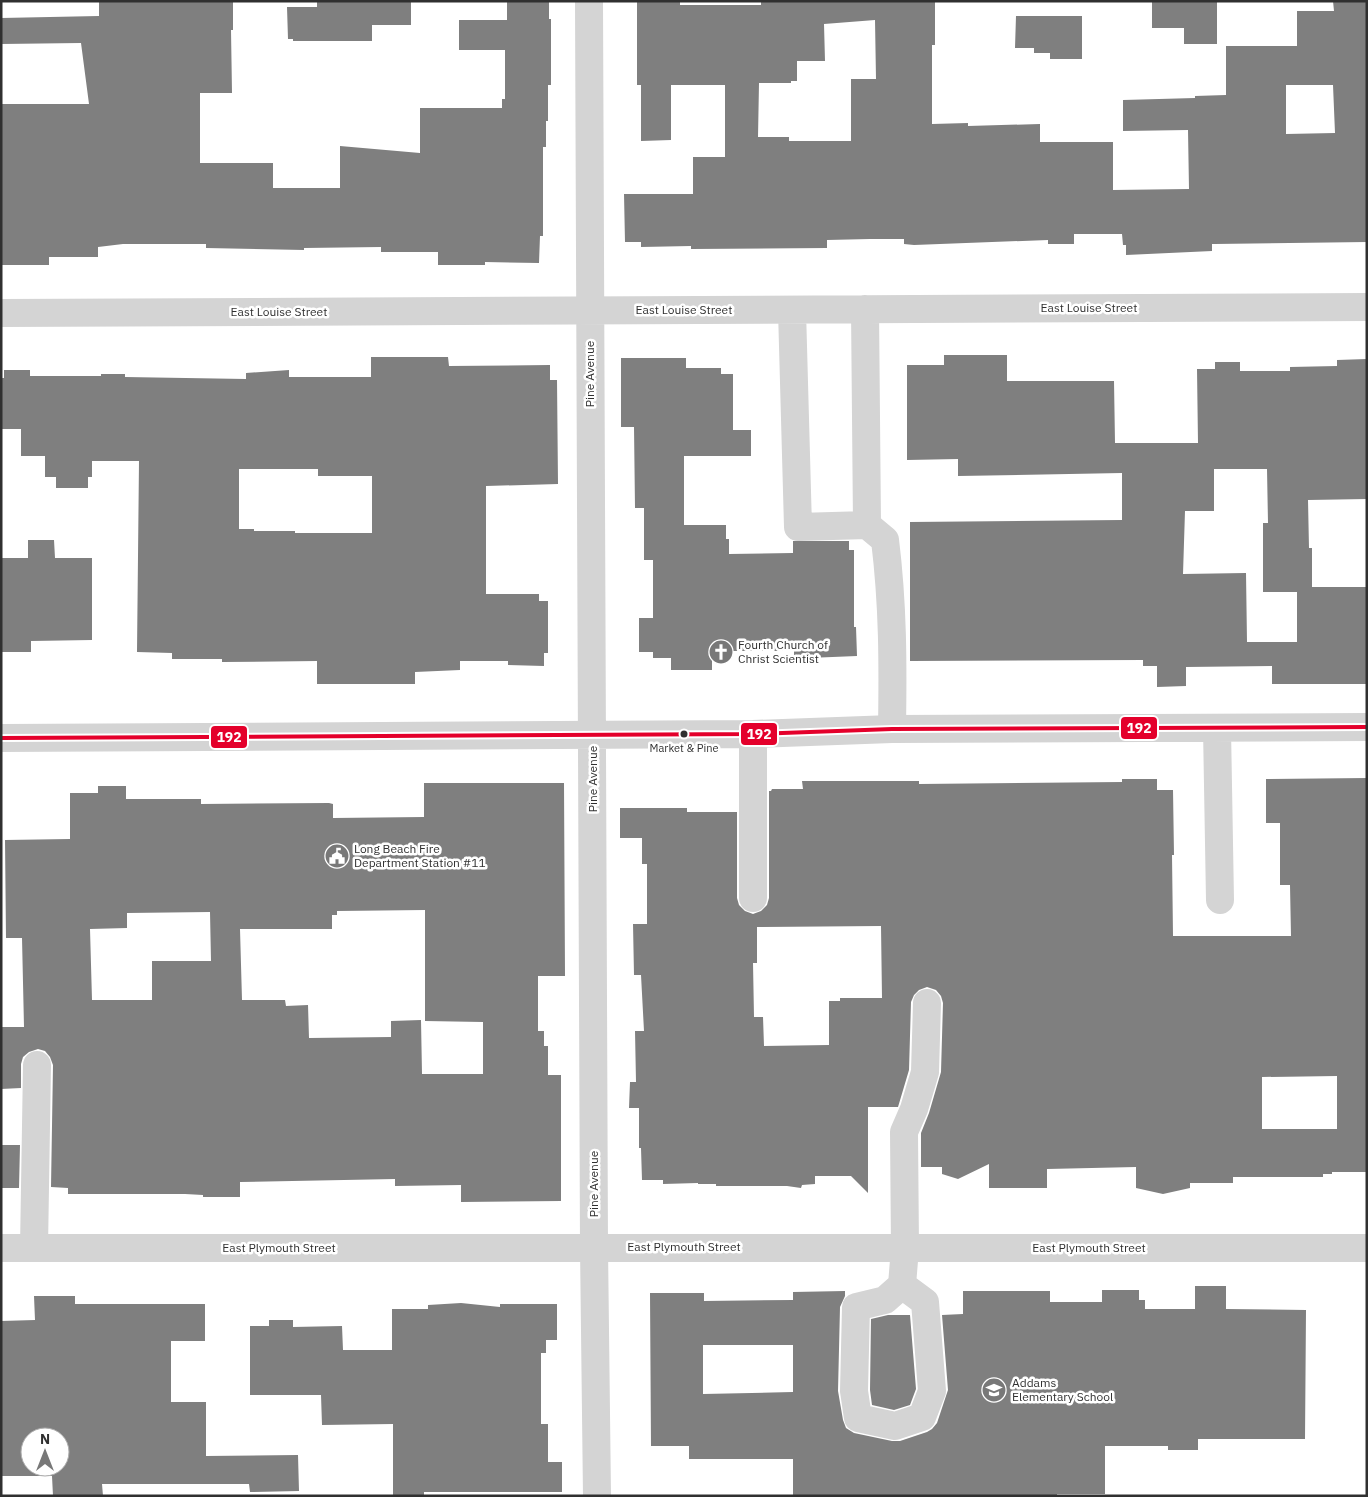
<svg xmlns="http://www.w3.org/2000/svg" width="1368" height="1497" font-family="'IBM Plex Sans',sans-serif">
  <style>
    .building { fill: #7f7f7f; fill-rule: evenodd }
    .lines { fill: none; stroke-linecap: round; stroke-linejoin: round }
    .minor { stroke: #d4d4d4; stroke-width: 28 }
    .bus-1-casing { stroke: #fff; stroke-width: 8 }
    .bus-1 { stroke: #e4002b; stroke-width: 4 }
    .bus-dot { fill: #303030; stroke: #fff; stroke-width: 2 }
    .labels { text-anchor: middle; stroke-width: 5; stroke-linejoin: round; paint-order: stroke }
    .bus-label { font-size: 11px; fill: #303030; stroke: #fff }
    .street-label { font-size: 12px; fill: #303030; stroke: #fff }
    .poi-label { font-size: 12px; fill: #303030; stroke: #fff; text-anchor: start }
    .line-badge { stroke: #fff; stroke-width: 2 }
    .badge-label { font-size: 14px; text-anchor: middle; font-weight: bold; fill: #fff }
  </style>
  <rect width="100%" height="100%" fill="#fff"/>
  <path class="building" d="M 99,1 L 233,1 L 233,30 L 231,30 L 232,93 L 200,93 L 200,163 L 273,163 L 273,188 L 340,188 L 340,146 L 420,153 L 420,108 L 502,108 L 502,99 L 505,99 L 505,50 L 459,50 L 459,20 L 507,20 L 507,1 L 549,1 L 549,19 L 551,19 L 551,85 L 548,85 L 548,121 L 546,121 L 546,147 L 543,147 L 543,236 L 540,236 L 539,263 L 485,262 L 485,265 L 438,265 L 438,252 L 381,252 L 381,247 L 304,248 L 304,250 L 206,248 L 206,244 L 123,244 L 98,247 L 98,257 L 49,257 L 49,265 L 1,265 L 1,104 L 89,104 L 81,43 L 1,44 L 1,18 L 99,16 Z
    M 317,1 L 411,1 L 411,25 L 372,25 L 372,41 L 293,41 L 293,39 L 288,39 L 287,7 L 317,7 Z
    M 637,1 L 680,1 L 680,5 L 761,5 L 761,1 L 935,1 L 935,45 L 932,45 L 932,124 L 968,123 L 968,126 L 1040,124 L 1040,142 L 1113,142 L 1113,190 L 1189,189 L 1188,130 L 1123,131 L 1123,100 L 1195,98 L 1195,96 L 1226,95 L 1226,46 L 1297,46 L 1297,11 L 1334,11 L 1333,1 L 1367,1 L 1367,242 L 1214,244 L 1212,244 L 1212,251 L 1126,255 L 1126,245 L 1123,245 L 1122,234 L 1074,234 L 1074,244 L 1048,244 L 1048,240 L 914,245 L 904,244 L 904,239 L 870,239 L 827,240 L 827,248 L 691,249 L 691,246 L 641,247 L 641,242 L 625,242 L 624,194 L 693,194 L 693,157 L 725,157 L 725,85 L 671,85 L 671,140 L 641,141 L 641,85 L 637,85 ZM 875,20 L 876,79 L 851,79 L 851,141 L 789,141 L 789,137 L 758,137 L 759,83 L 791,83 L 791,81 L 797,81 L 797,61 L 825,61 L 824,24 ZM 1286,85 L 1333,85 L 1335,133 L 1286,134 Z
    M 1152,1 L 1217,1 L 1217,44 L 1184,44 L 1184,28 L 1152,28 Z
    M 1016,16 L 1082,16 L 1082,59 L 1050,59 L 1050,53 L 1034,53 L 1034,48 L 1015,48 Z
    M 944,355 L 1007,355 L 1007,381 L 1114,381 L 1115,443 L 1198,443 L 1197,369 L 1215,369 L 1215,362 L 1240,362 L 1240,371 L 1290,371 L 1290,367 L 1337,366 L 1337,360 L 1367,359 L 1367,499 L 1308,500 L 1309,548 L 1312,548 L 1312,587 L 1367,587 L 1367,684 L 1272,684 L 1272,666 L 1186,667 L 1186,686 L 1157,687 L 1157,666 L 1143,666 L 1143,660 L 910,661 L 910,522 L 1122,520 L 1122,473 L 958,476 L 958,459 L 907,460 L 907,365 L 944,365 ZM 1214,469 L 1267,469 L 1268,523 L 1263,523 L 1263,592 L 1297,592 L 1297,642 L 1247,642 L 1246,573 L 1183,574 L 1185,511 L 1214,511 Z
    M 371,357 L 448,357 L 449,366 L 550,365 L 550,380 L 557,380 L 558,484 L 486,486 L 486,594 L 539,594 L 539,601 L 548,601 L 548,653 L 544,653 L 544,666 L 508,665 L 508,661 L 460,661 L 460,670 L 415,672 L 415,684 L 317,684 L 317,661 L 222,662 L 222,659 L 172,659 L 172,653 L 137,652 L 139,461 L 92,461 L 92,477 L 88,477 L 88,488 L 56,488 L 56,477 L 45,477 L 45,456 L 21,456 L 21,429 L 1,429 L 1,378 L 4,378 L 4,370 L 30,370 L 30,376 L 101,376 L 101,374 L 125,374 L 125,377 L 246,379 L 246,373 L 289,370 L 289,377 L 371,377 ZM 239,469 L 318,469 L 318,476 L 372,476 L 372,533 L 295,533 L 295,531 L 254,531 L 254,529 L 239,529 Z
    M 621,358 L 686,358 L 686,368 L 721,368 L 721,374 L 733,374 L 733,430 L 751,430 L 751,456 L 684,456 L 684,525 L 726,525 L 726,539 L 729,539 L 729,554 L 793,553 L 793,541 L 849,541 L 849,550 L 854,550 L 854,627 L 856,627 L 857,656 L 808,658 L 808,656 L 794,656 L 794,651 L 730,651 L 730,657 L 712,657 L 712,670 L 671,670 L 671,658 L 653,658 L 653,652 L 639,652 L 639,618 L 653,618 L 653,560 L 644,560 L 644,508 L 635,508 L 634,427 L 621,427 Z
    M 28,540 L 54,540 L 55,558 L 92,558 L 92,640 L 31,641 L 31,652 L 1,652 L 1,558 L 28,558 Z
    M 1367,778 L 1367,1172 L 1332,1172 L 1332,1174 L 1323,1174 L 1323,1177 L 1233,1177 L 1233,1183 L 1190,1183 L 1190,1188 L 1163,1194 L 1136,1188 L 1136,1167 L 1047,1169 L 1047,1188 L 989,1188 L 989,1164 L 958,1179 L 942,1174 L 942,1167 L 921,1167 L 921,1133 L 929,1113 L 941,1072 L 943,1003 L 941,996 L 936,990 L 927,987 L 919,990 L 914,995 L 911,1002 L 909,1070 L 898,1107 L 868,1107 L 868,1193 L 851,1176 L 815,1176 L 815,1184 L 802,1185 L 801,1188 L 787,1186 L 716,1186 L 716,1184 L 698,1184 L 698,1183 L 663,1184 L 663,1180 L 642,1180 L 641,1148 L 639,1148 L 639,1108 L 629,1108 L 630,1082 L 636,1082 L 635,1031 L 644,1031 L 641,975 L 634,975 L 633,924 L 647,924 L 647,864 L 642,864 L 642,838 L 620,838 L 620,808 L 687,808 L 687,812 L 737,812 L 737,898 L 739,905 L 745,911 L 753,914 L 761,911 L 767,905 L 769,898 L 769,791 L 771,791 L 772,789 L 803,789 L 802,781 L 919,781 L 919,784 L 1122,782 L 1122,779 L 1157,779 L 1157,790 L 1173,790 L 1174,855 L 1172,855 L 1173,936 L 1291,936 L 1290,885 L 1280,885 L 1280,823 L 1266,823 L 1266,779 ZM 881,926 L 882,998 L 840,998 L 840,1001 L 829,1001 L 829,1045 L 764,1046 L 763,1017 L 754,1017 L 753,963 L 757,963 L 757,927 ZM 1337,1076 L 1337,1129 L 1262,1129 L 1262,1077 Z
    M 424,783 L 564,783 L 565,976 L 538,976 L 538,1031 L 544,1031 L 544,1046 L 548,1046 L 548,1075 L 561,1075 L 561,1201 L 461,1202 L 461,1185 L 395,1186 L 395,1179 L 240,1182 L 240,1197 L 203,1197 L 203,1195 L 185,1194 L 68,1194 L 68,1188 L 51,1187 L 53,1065 L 50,1057 L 45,1051 L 38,1049 L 29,1052 L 23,1057 L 21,1064 L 21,1088 L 1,1089 L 1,1027 L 24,1027 L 22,938 L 6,938 L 5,840 L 70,839 L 70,793 L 98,793 L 98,786 L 126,786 L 126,799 L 201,799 L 201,804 L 329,803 L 333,804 L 333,818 L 424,817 ZM 425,910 L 425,1021 L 483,1022 L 483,1074 L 422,1074 L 421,1020 L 391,1021 L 391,1037 L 309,1038 L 308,1005 L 286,1006 L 285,1000 L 242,1000 L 240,929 L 332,929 L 332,915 L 337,915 L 337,911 ZM 210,912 L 211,961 L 152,961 L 152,1000 L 92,1000 L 90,929 L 127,928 L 127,913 Z
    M 1,1145 L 20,1145 L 19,1188 L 1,1188 Z
    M 1195,1286 L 1226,1286 L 1226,1309 L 1306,1310 L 1305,1439 L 1198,1439 L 1198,1450 L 1168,1450 L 1168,1446 L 1105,1446 L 1105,1494 L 1057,1494 L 1057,1496 L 793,1496 L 793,1459 L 689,1459 L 689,1446 L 651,1446 L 650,1293 L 704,1293 L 704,1301 L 793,1300 L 793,1292 L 845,1291 L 845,1296 L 840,1307 L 838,1391 L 843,1420 L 846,1428 L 854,1433 L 892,1441 L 900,1441 L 927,1432 L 932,1429 L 937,1423 L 948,1390 L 942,1315 L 963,1314 L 963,1291 L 1050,1291 L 1050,1302 L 1102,1302 L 1102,1290 L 1139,1290 L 1139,1300 L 1145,1300 L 1145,1309 L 1195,1309 ZM 703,1345 L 793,1345 L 793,1392 L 703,1394 Z
    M 34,1296 L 75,1296 L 75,1304 L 205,1304 L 205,1341 L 171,1341 L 171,1402 L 206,1402 L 206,1456 L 298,1455 L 299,1491 L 250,1492 L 249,1484 L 102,1484 L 103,1496 L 53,1496 L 52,1476 L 1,1476 L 1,1321 L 35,1320 ZM 30,1437 L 60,1437 L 60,1467 L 30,1467 Z
    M 461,1303 L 500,1307 L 500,1304 L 557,1304 L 557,1340 L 546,1340 L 546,1353 L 541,1353 L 541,1424 L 548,1424 L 548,1462 L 562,1462 L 562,1492 L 424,1492 L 424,1496 L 393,1496 L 393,1424 L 322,1425 L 321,1395 L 250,1395 L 250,1326 L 269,1326 L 269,1320 L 293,1320 L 293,1327 L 342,1326 L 343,1350 L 392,1350 L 392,1309 L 428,1309 L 428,1305 Z
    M 888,1315 L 910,1315 L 916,1389 L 910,1405 L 894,1410 L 872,1405 L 870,1390 L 871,1319 Z"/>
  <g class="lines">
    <path class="minor" d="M 589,1 L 594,1247 L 597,1496
      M 865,309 L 867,525
      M 792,310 L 798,527 L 867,525 L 885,540 C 893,605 893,664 892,729
      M 1,313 L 1367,307
      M 1217,728 L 1220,900
      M 753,734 L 753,898
      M 1,738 L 753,734 L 892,729 L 1367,727
      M 1,1248 L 1367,1248
      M 34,1248 L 37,1065
      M 902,1285 L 885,1300 L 856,1307 L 854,1391 L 858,1418 L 895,1426 L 922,1417 L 932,1391 L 925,1302 L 902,1285 L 905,1248 L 904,1132 L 914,1109 L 925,1072 L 927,1003"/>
    <defs>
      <path id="bus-1" d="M 1,738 L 753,734 L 892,729 L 1367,727"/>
    </defs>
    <use href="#bus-1" class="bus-1-casing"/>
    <use href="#bus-1" class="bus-1"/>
  </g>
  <defs>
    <symbol id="church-disc" viewBox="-11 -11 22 22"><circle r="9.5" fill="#787878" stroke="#fff"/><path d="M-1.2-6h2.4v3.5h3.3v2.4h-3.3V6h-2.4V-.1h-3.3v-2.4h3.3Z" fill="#fff"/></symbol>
    <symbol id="civic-disc" viewBox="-11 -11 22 22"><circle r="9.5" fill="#787878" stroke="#fff"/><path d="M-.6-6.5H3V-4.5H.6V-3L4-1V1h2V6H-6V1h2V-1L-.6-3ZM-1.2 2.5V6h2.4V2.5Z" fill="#fff"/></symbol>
    <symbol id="school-disc" viewBox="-11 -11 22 22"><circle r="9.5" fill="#787878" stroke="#fff"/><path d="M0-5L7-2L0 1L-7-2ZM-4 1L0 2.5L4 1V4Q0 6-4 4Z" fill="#fff"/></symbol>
  </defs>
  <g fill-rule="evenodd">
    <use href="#church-disc" x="707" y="638" width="28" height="28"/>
    <use href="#civic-disc" x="323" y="842" width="28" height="28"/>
    <use href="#school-disc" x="980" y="1376" width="28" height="28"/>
  </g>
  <circle class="bus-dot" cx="684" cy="734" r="4.5"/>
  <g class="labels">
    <g class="bus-label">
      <text x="684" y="752">Market &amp; Pine</text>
    </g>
    <g class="street-label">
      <text x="1089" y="312">East Louise Street</text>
      <text x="684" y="314">East Louise Street</text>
      <text x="279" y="316">East Louise Street</text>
      <text transform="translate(590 374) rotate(-90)" y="4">Pine Avenue</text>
      <text transform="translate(593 779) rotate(-90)" y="4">Pine Avenue</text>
      <text transform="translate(594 1184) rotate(-90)" y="4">Pine Avenue</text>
      <text x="684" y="1251">East Plymouth Street</text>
      <text x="279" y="1252">East Plymouth Street</text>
      <text x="1089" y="1252">East Plymouth Street</text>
    </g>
    <g class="poi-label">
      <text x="738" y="649">Fourth Church of<tspan x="738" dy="14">Christ Scientist</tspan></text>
      <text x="354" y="853">Long Beach Fire<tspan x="354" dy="14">Department Station #11</tspan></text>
      <text x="1012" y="1387">Addams<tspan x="1012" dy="14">Elementary School</tspan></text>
    </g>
  </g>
  <g class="line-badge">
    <rect x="1120" y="716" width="38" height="24" rx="5" fill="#e4002b"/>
    <rect x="740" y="722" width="38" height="24" rx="5" fill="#e4002b"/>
    <rect x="210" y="725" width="38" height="24" rx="5" fill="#e4002b"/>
  </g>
  <g class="badge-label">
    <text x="1139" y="733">192</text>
    <text x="759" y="739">192</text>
    <text x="229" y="742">192</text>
  </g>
  <rect width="1368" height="1497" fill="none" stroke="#303030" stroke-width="5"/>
  <g transform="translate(45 1452)"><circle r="24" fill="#ffffff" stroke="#acacac"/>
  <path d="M0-4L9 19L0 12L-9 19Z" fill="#787878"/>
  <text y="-8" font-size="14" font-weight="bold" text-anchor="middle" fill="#303030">N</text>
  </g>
</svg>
